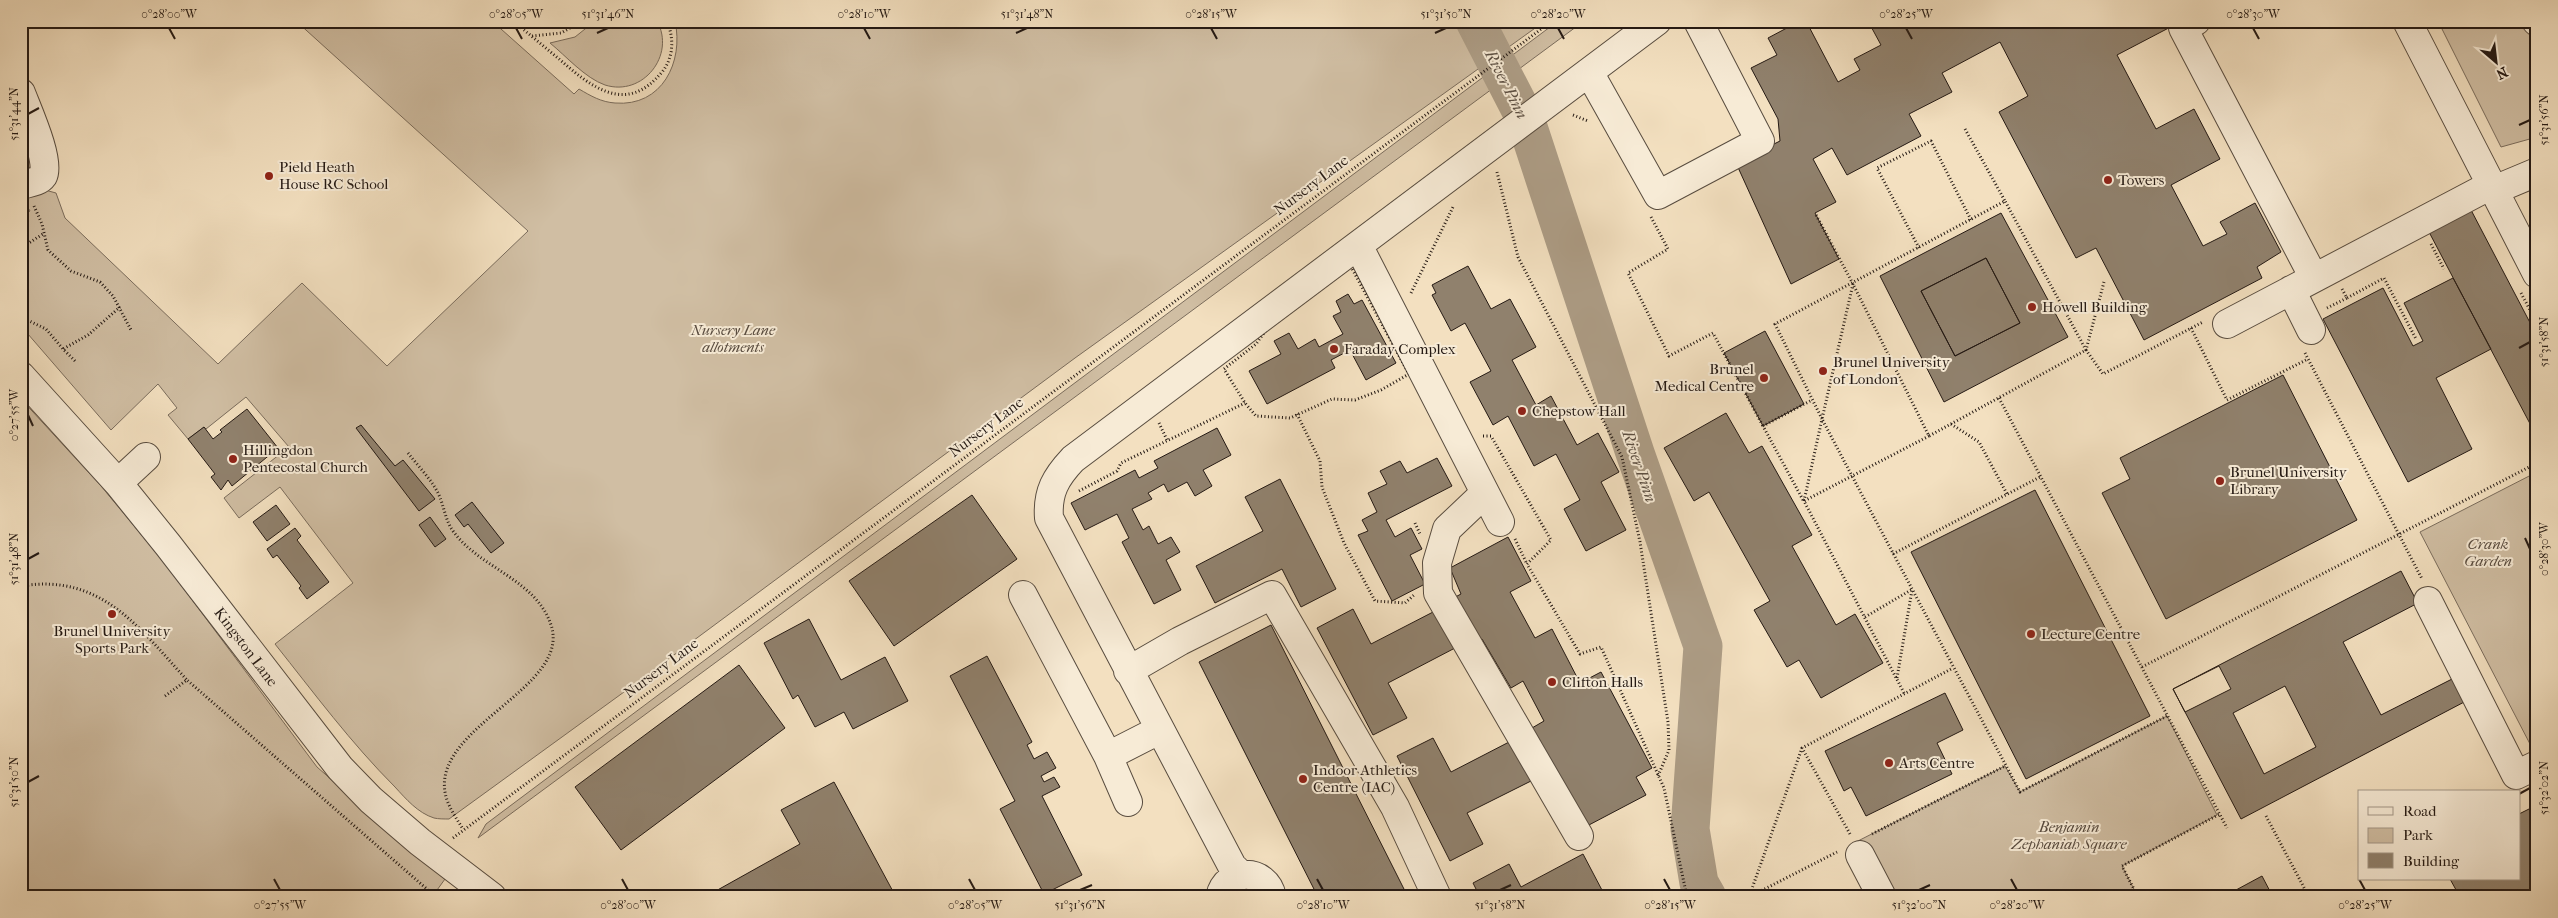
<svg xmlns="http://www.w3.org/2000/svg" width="2558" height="918" font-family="'IM FELL French Canon',serif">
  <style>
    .green { fill: #d0bea3; stroke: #7a6c5c }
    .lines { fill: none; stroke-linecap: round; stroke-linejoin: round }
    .river { stroke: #ad9d86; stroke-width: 39 }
    .building { fill: #90816d; stroke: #251a14; fill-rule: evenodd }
    .minor-casing { stroke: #584c3f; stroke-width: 30 }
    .path { stroke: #251a14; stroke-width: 3; stroke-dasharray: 1 2.5; stroke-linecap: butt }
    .minor { stroke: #f7ebd6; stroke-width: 28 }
    .ticks { fill: none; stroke: #251a14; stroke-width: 2 }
    .poi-dot { fill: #8f2418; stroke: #f7ebd6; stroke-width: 2 }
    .labels { text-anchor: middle; stroke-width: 4; stroke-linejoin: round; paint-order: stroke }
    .poi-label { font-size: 15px; fill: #251a14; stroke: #f7ebd6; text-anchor: start }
    .street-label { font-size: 15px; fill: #251a14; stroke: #f7ebd6 }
    .park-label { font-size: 15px; font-style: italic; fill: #584b3f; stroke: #f7ebd6 }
    .water-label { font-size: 16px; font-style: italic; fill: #5b4e42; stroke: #f7ebd6 }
    .neatline { fill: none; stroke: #251a14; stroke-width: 2 }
    .ticks-label { font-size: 12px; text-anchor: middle; fill: #251a14 }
  </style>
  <rect width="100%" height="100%" fill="#f3e0c0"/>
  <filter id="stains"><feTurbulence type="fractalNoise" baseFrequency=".004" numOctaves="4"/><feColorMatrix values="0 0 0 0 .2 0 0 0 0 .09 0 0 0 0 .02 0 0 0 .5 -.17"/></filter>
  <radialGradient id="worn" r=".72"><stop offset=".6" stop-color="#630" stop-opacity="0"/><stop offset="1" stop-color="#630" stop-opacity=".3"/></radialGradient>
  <path class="green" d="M 296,21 L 492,21 L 574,94 L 579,89 C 591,96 601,102 615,103 C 662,107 684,62 675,21 L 1545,21 L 1075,358 L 624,692 L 449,819 C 444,819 438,819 434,818 C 418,813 406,799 395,787 C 351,743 314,693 275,644 L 353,583 L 280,487 L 239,518 L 224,498 L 289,447 L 246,397 L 206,429 L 204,427 L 188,439 L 168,415 L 177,408 L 158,384 L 111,430 L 21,326 L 21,217 L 30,211 L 21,196 L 45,190 L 56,193 L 65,218 L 218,364 L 302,283 L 387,366 L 528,231 Z
    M 527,21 L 570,21 C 558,29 539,29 527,21 Z
    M 595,21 L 657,21 C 676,55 643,97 605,85 C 585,78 566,56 550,43 L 575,37 Z
    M 1558,21 L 1584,21 L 478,838 L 486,824 Z
    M 2438,21 L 2536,21 L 2537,137 L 2501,147 Z
    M 21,116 L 32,165 L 21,175 Z
    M 21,399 L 101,486 L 163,561 L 317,767 L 445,879 L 432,897 L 21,897 Z
    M 2537,472 L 2537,746 L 2530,744 L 2420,532 Z
    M 2167,716 L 2217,815 L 2122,866 L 2138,897 L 1883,897 L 1854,843 L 2005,766 L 2020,792 Z"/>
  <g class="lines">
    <path class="river" d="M 1475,21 L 1525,118 L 1635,453 L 1703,646 L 1690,829 L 1699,883 L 1707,897"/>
  </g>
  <path class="building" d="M 1800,21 L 1806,21 L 1838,82 L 1860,70 L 1854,59 L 1881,45 L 1868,21 L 2182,21 L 2117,55 L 2156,129 L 2194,109 L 2220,159 L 2171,185 L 2203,246 L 2227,234 L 2220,222 L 2255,203 L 2281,252 L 2257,267 L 2262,278 L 2144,340 L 2096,248 L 2076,258 L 1999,112 L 2028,96 L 2000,42 L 1942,73 L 1952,92 L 1909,114 L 1921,136 L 1847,175 L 1832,148 L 1813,159 L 1836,202 L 1815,213 L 1839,259 L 1791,284 L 1736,163 L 1780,141 L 1778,119 L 1751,68 L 1777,55 L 1768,38 Z
    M 2471,210 L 2537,336 L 2537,437 L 2429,232 Z
    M 2001,213 L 2068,337 L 1944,402 L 1880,276 ZM 1986,258 L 2020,323 L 1955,356 L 1921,291 Z
    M 1986,258 L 2020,323 L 1955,356 L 1921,291 Z
    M 1468,266 L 1491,309 L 1510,299 L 1536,347 L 1512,360 L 1536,405 L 1551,396 L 1577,445 L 1598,433 L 1619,472 L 1601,482 L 1626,530 L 1586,551 L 1564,509 L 1580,500 L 1556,454 L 1534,466 L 1508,416 L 1493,425 L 1470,382 L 1491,371 L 1465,323 L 1451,331 L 1432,295 L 1436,293 L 1432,285 Z
    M 2453,278 L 2491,349 L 2436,378 L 2472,449 L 2408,482 L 2323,319 L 2383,288 L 2413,346 L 2423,341 L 2404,303 Z
    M 1348,294 L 1354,304 L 1362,300 L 1396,363 L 1366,380 L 1350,350 L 1331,360 L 1335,368 L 1267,404 L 1249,371 L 1281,354 L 1274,341 L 1289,333 L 1298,349 L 1315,339 L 1319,347 L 1343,334 L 1333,316 L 1341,312 L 1336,301 Z
    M 1765,331 L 1804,404 L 1763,426 L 1724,353 Z
    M 2283,375 L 2357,520 L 2166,619 L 2102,493 L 2130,479 L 2120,458 Z
    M 247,409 L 278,448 L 232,486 L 228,480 L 221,490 L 211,477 L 215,474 L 188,439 L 204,427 L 213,439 L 222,432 L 220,430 Z
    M 1726,413 L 1749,453 L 1762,446 L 1812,535 L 1792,546 L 1836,625 L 1855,614 L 1883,663 L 1821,698 L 1799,660 L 1787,667 L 1754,610 L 1770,601 L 1709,492 L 1694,501 L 1664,448 Z
    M 361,425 L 395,466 L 403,460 L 435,499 L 419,511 L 356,428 Z
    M 1217,428 L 1231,455 L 1203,470 L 1212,486 L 1195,496 L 1187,482 L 1168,492 L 1164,484 L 1148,493 L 1152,499 L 1132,509 L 1143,530 L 1149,526 L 1158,544 L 1171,537 L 1180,552 L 1166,560 L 1181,590 L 1154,604 L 1122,542 L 1129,538 L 1117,514 L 1085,530 L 1071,503 L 1135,470 L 1139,478 L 1158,468 L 1154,461 Z
    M 1437,458 L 1452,486 L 1386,520 L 1395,537 L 1411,528 L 1422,549 L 1410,555 L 1425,584 L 1392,601 L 1358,535 L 1368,531 L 1362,520 L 1377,512 L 1368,493 L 1387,484 L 1380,471 L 1400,461 L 1407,473 Z
    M 1280,479 L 1336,589 L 1301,607 L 1282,569 L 1215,603 L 1196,566 L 1263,531 L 1245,497 Z
    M 2035,490 L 2150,716 L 2026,779 L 1911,552 Z
    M 972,495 L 1017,559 L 894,646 L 849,581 Z
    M 472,502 L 504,543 L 491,553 L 468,524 L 464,527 L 455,515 Z
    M 276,505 L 290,524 L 267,541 L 253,522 Z
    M 430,517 L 446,539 L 435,547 L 419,525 Z
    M 295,528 L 301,536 L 297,540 L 329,582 L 307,599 L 299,588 L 301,586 L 277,555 L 273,558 L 267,549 Z
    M 1508,537 L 1531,581 L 1510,592 L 1535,638 L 1552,629 L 1580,683 L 1601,672 L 1652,768 L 1636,777 L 1646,795 L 1587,826 L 1532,728 L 1544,721 L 1523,681 L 1511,688 L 1482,639 L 1469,646 L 1446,602 L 1461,594 L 1450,568 Z
    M 2401,571 L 2468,700 L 2241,819 L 2173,689 Z
    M 2418,603 L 2456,677 L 2381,715 L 2343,642 Z
    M 1353,609 L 1371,644 L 1435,611 L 1455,648 L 1388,683 L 1407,718 L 1373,735 L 1317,628 Z
    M 809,619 L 841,680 L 885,657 L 908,701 L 853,729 L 844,712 L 815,727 L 798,695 L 793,699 L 764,643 Z
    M 1271,625 L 1408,897 L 1318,897 L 1199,662 Z
    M 987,656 L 1032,742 L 1027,745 L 1034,759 L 1047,752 L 1056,768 L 1041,776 L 1044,782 L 1054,777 L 1060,787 L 1042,796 L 1082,875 L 1044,894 L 1000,809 L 1015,801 L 950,676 Z
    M 739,665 L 785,728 L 621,850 L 575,787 Z
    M 2219,666 L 2231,689 L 2185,712 L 2173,689 Z
    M 2285,686 L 2316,747 L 2264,774 L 2233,713 Z
    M 1945,693 L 1963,730 L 1937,743 L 1952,774 L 1866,816 L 1851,787 L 1844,791 L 1825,751 Z
    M 1433,738 L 1451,772 L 1511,741 L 1531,781 L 1467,813 L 1483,844 L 1450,861 L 1397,756 Z
    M 834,782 L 896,897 L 705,897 L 800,844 L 781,810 Z
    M 2537,805 L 2537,897 L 2460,897 L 2450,879 L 2519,879 L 2519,814 Z
    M 1583,854 L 1603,892 L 1594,897 L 1480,897 L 1473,883 L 1509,864 L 1521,887 Z
    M 2262,876 L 2273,897 L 2223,897 Z
    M 1837,890 L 1842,897 L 1826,897 Z"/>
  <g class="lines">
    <defs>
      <path id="minor" d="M 2196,21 L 2183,28 L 2314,278
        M 2407,21 L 2537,274
        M 2536,21 L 2537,22
        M 1589,72 L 1658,195 L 1760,141 L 1698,21
        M 21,93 C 27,109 51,162 43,176 C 39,182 28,183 21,185
        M 2494,190 L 2537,172
        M 1359,247 L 1500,522
        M 2291,290 L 2311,330
        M 2227,324 L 2491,185
        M 21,376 L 118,483 L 168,545 L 340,768 L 371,800 L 420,842 L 492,897
        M 118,483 L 146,457
        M 1485,493 L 1447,529 L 1437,563 L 1438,593 L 1579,836
        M 1023,595 L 1108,756 L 1128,802
        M 2428,601 L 2516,775 L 2537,765
        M 1128,671 L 1180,641 L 1272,595 L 1395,807 L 1437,897
        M 1108,756 L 1159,730
        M 1860,855 L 1882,897
        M 1240,874 L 1232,866 L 1049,518 C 1047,492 1056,477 1073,459 L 1657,21
        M 1220,897 C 1226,868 1266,867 1272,897"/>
    </defs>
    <use href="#minor" class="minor-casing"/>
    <path class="path" d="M 513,21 C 528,33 543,46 558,58 C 591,87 626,116 662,72 C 674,57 674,38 667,21
      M 532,36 L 561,33 L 582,21
      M 1573,115 L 1588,121
      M 1965,129 L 2005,201
      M 1497,172 L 1518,257 L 1622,457 L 1640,542 L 1668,722 L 1669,750 L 1658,776
      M 34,206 L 42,224 L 48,250 L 71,271 L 100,282 L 113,296 L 131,330
      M 1651,217 L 1668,249 L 1628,273 L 1669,356 L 1713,333 L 1763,426
      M 2431,244 L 2444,269
      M 21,248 L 43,234
      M 1919,248 L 1877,168 L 1931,141 L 1971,220
      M 1349,263 L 1409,374 L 1381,390 L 1355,400 L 1332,399 L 1290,418 L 1256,416 L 1245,403 L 1224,369 L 1256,344 L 1274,319 Z
      M 2104,282 L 2086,350 L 2103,374 L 2203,322
      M 1853,284 L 1822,419 L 1852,476 L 1804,501 L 1904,693
      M 2342,289 L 2347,298 L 2384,278 L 2416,339
      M 1411,293 L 1454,205
      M 2521,293 L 2537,323
      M 2327,308 L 2347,298
      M 21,317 L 46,329 L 63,349
      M 2191,328 L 2227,400 L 2308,359
      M 2305,353 L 2422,579
      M 75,361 L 63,349 L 88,335 L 120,307
      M 1999,398 L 2227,828
      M 1297,414 L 1320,461 L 1322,487 L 1344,543 L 1375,601 L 1405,603 L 1414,595
      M 1159,423 L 1167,440
      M 1951,424 L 1979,442 L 2007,494
      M 1483,436 L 1491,436 L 1551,540 L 1527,564 L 1580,654 L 1601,647 L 1664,788 L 1687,897
      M 1929,436 L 1852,476 L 2020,792 L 2167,716
      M 408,453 C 418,466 431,479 438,493 C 444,505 445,520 453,531 C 479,568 536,579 551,625 C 572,687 434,726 445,792 C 447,805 456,818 463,829
      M 1079,491 L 1117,471 L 1121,463 L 1245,403
      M 1803,500 L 1763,426 L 1812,400
      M 1804,501 L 1822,419 L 1775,324 L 2005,201 L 2086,350 L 1929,436 L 1853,284 L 1815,213
      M 1415,523 L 1420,534
      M 1515,539 L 1527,564
      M 1893,554 L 2040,477
      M 21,586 C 102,573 139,628 187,680
      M 1865,617 L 1911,590
      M 2142,667 L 2537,463
      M 1897,678 L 1912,590
      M 165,696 L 187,680 L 436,897
      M 2266,816 L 2309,897
      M 1850,834 L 1802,748 L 1953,668
      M 1872,834 L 2005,766
      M 453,838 L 1552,21
      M 439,897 L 445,891
      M 1749,897 L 1837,852
      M 1749,897 L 1802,748
      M 2138,897 L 2122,866 L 2220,814"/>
    <use href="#minor" class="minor"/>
  </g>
  <path class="ticks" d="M 169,28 L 175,39M 516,28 L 522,39M 864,28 L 870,39M 1211,28 L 1217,39M 1558,28 L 1564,39M 1906,28 L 1912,39M 2253,28 L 2259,39M 597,33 L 608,28M 1016,33 L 1027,28M 1435,33 L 1446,28M 28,114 L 39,108M 2519,125 L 2530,120M 2519,348 L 2530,342M 28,415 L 33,426M 2525,538 L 2530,549M 28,559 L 39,553M 28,782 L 39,776M 2519,794 L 2530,788M 274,879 L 280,890M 622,879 L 628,890M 969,879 L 975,890M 1317,879 L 1323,890M 1664,879 L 1670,890M 2011,879 L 2017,890M 2359,879 L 2365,890M 1080,890 L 1092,885M 1500,890 L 1511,885M 1919,890 L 1930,885"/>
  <g class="poi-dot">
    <circle cx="269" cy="176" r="5"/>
    <circle cx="2108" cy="180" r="5"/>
    <circle cx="2032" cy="307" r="5"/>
    <circle cx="1334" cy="349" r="5"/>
    <circle cx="1823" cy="371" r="5"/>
    <circle cx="1764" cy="378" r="5"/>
    <circle cx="1522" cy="411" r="5"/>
    <circle cx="233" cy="459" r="5"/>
    <circle cx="2220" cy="481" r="5"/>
    <circle cx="112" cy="614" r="5"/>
    <circle cx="2031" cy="634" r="5"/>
    <circle cx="1552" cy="682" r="5"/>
    <circle cx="1889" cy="763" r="5"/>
    <circle cx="1303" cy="779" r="5"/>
  </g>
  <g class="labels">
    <g class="poi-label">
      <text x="279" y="172">Pield Heath<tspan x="279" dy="17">House RC School</tspan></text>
      <text x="2118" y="185">Towers</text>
      <text x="2042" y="312">Howell Building</text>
      <text x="1344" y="354">Faraday Complex</text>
      <text x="1833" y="367">Brunel University<tspan x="1833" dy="17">of London</tspan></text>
      <text x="1754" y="374" text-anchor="end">Brunel<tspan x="1754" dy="17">Medical Centre</tspan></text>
      <text x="1532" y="416">Chepstow Hall</text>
      <text x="243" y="455">Hillingdon<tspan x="243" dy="17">Pentecostal Church</tspan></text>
      <text x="2230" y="477">Brunel University<tspan x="2230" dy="17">Library</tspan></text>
      <text x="112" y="636" text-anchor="middle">Brunel University<tspan x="112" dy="17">Sports Park</tspan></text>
      <text x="2041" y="639">Lecture Centre</text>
      <text x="1562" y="687">Clifton Halls</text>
      <text x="1899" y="768">Arts Centre</text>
      <text x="1313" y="775">Indoor Athletics<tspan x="1313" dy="17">Centre (IAC)</tspan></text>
    </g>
    <g class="street-label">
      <text transform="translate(1311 185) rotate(-37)" y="5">Nursery Lane</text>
      <text transform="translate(986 427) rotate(-37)" y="5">Nursery Lane</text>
      <text transform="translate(246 647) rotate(53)" y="5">Kingston Lane</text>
      <text transform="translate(661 668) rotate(-37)" y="5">Nursery Lane</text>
    </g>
    <g class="park-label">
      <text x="733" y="335">Nursery Lane<tspan x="733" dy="17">allotments</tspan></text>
      <text x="2488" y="549">Crank<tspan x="2488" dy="17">Garden</tspan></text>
      <text x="2069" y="832">Benjamin<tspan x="2069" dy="17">Zephaniah Square</tspan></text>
    </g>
    <g class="water-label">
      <text transform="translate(1507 84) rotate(63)" y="6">River Pinn</text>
      <text transform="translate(1640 466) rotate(71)" y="6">River Pinn</text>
    </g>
  </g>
  <rect width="2558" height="918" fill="none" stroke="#f3e0c0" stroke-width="55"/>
  <rect x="2358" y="790" width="162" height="90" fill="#f7ebd6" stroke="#a39788"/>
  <rect x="2368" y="807" width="25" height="8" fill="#f7ebd6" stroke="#a39788"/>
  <text x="2403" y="816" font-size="15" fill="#251a14">Road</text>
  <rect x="2368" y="828" width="25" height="15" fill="#d0bea3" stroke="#a39788"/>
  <text x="2403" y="840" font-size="15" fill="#251a14">Park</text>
  <rect x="2368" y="853" width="25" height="15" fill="#90816d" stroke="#a39788"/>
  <text x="2403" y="866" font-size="15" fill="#251a14">Building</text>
  <g transform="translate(2496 62) rotate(152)" stroke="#f7ebd6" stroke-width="4" paint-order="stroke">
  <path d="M0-4L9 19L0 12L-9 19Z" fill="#251a14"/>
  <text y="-8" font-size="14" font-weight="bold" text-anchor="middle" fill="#251a14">N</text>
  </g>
  <rect x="28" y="28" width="2502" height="862" class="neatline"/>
  <g class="ticks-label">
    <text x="169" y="18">0°28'00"W</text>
    <text x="516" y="18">0°28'05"W</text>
    <text x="608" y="18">51°31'46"N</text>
    <text x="864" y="18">0°28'10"W</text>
    <text x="1027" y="18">51°31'48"N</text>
    <text x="1211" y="18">0°28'15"W</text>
    <text x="1446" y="18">51°31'50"N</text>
    <text x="1558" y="18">0°28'20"W</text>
    <text x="1906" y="18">0°28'25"W</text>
    <text x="2253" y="18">0°28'30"W</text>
    <text transform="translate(14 114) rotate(-90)" y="4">51°31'44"N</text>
    <text transform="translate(2544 120) rotate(-90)" y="4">51°31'56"N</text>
    <text transform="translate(2544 342) rotate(-90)" y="4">51°31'58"N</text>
    <text transform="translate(14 415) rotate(-90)" y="4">0°27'55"W</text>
    <text transform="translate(2544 549) rotate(-90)" y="4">0°28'30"W</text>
    <text transform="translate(14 559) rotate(-90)" y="4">51°31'48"N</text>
    <text transform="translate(14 782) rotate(-90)" y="4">51°31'50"N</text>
    <text transform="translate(2544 788) rotate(-90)" y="4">51°32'02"N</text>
    <text x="280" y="909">0°27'55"W</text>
    <text x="628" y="909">0°28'00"W</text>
    <text x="975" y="909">0°28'05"W</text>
    <text x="1080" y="909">51°31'56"N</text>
    <text x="1323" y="909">0°28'10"W</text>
    <text x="1500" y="909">51°31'58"N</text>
    <text x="1670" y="909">0°28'15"W</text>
    <text x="1919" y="909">51°32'00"N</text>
    <text x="2017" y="909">0°28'20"W</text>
    <text x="2365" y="909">0°28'25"W</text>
  </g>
  <rect width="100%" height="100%" filter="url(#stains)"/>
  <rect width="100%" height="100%" fill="url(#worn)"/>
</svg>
